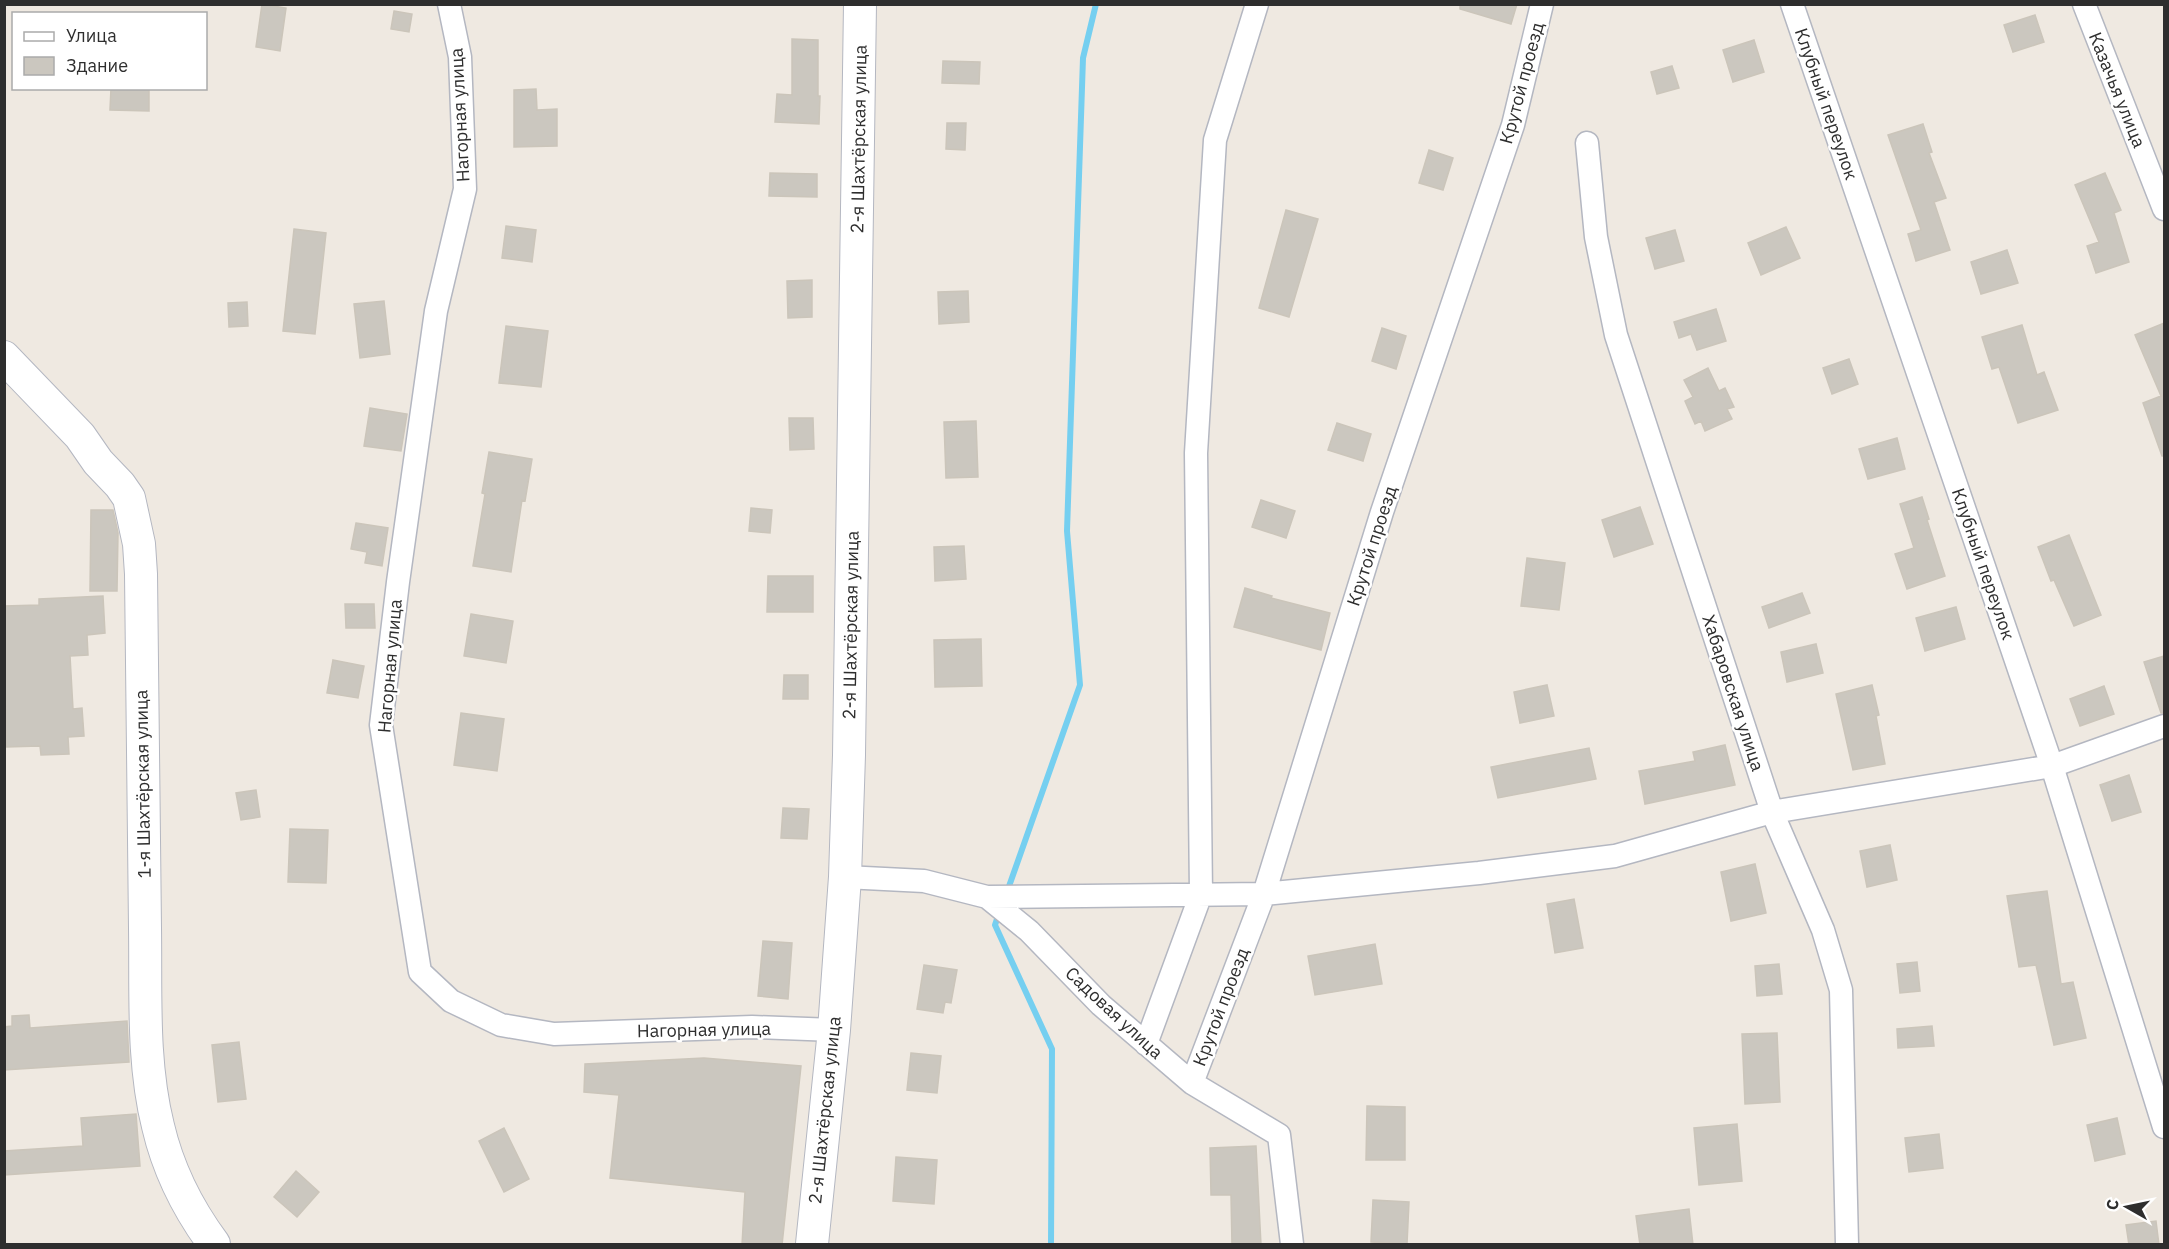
<svg xmlns="http://www.w3.org/2000/svg" width="2169" height="1249" font-family="'IBM Plex Sans',sans-serif">
  <style>
    .lines { fill: none; stroke-linecap: round; stroke-linejoin: round }
    .stream { stroke: #75cff0; stroke-width: 6 }
    .building { fill: #cbc7bf; stroke: #cbc5ba; stroke-width: 1.5 }
    .street-casing { stroke: #b4b7c1; stroke-width: 25 }
    .secondary-casing { stroke: #b4b7c1; stroke-width: 34 }
    .street { stroke: #fff; stroke-width: 22 }
    .secondary { stroke: #fff; stroke-width: 32 }
    .labels { text-anchor: middle; stroke-width: 5; stroke-linejoin: round; paint-order: stroke }
    .street-label { font-size: 18px; fill: #2e2e2e; stroke: #fff }
  </style>
  <rect width="100%" height="100%" fill="#efe9e1"/>
  <g class="lines">
    <path class="stream" d="M 1007,892 L 1080,685 L 1067,531 L 1083,58 L 1096,4
      M 999,913 L 995,925 L 1052,1049 L 1051,1244"/>
  </g>
  <path class="building" d="M 262,4 L 286,8 L 280,51 L 256,47 Z
    M 1460,4 L 1517,4 L 1511,24 L 1460,9 Z
    M 394,11 L 412,14 L 409,32 L 391,29 Z
    M 2035,15 L 2044,42 L 2013,52 L 2004,25 Z
    M 792,39 L 818,40 L 818,96 L 820,96 L 819,124 L 775,122 L 777,94 L 792,95 Z
    M 1754,40 L 1764,72 L 1733,82 L 1723,50 Z
    M 943,61 L 980,62 L 979,84 L 942,83 Z
    M 1672,66 L 1679,88 L 1657,94 L 1651,72 Z
    M 111,88 L 149,88 L 149,111 L 110,110 Z
    M 536,89 L 537,110 L 557,109 L 557,146 L 514,147 L 514,90 Z
    M 947,123 L 966,123 L 965,150 L 946,149 Z
    M 1923,124 L 1932,152 L 1929,153 L 1946,198 L 1934,202 L 1950,250 L 1916,261 L 1908,234 L 1921,230 L 1888,135 Z
    M 1429,150 L 1453,158 L 1443,190 L 1419,183 Z
    M 770,173 L 817,174 L 817,197 L 769,196 Z
    M 2105,173 L 2121,210 L 2114,213 L 2129,262 L 2096,273 L 2087,246 L 2099,242 L 2075,185 Z
    M 1286,210 L 1318,219 L 1289,317 L 1259,308 Z
    M 506,226 L 536,230 L 532,262 L 502,258 Z
    M 1786,227 L 1800,258 L 1761,275 L 1748,243 Z
    M 294,229 L 326,233 L 315,334 L 283,331 Z
    M 1675,230 L 1684,261 L 1655,269 L 1646,238 Z
    M 2007,250 L 2018,283 L 1981,294 L 1971,262 Z
    M 812,280 L 812,317 L 788,318 L 787,281 Z
    M 968,291 L 969,322 L 939,324 L 938,292 Z
    M 384,301 L 390,354 L 360,358 L 354,304 Z
    M 247,302 L 248,326 L 229,327 L 228,303 Z
    M 1716,309 L 1726,341 L 1697,350 L 1691,334 L 1679,338 L 1674,322 Z
    M 2164,323 L 2164,456 L 2162,456 L 2143,403 L 2161,396 L 2135,335 Z
    M 2022,325 L 2037,375 L 2044,372 L 2058,410 L 2018,423 L 1999,367 L 1992,369 L 1982,337 Z
    M 506,326 L 548,331 L 541,387 L 499,383 Z
    M 1382,328 L 1406,336 L 1396,369 L 1372,361 Z
    M 1849,359 L 1858,384 L 1832,394 L 1823,368 Z
    M 1708,368 L 1719,391 L 1725,388 L 1734,407 L 1727,409 L 1732,419 L 1705,431 L 1701,421 L 1695,424 L 1685,401 L 1693,397 L 1684,380 Z
    M 370,408 L 407,414 L 401,451 L 364,446 Z
    M 789,418 L 813,418 L 814,449 L 790,450 Z
    M 976,421 L 978,477 L 946,478 L 944,422 Z
    M 1337,423 L 1371,434 L 1363,461 L 1328,450 Z
    M 1897,438 L 1905,469 L 1868,479 L 1859,449 Z
    M 489,452 L 532,459 L 525,501 L 522,500 L 511,572 L 473,566 L 485,494 L 482,493 Z
    M 1922,497 L 1929,519 L 1927,520 L 1945,576 L 1907,589 L 1895,554 L 1914,548 L 1900,504 Z
    M 1261,500 L 1295,511 L 1286,538 L 1252,527 Z
    M 1640,507 L 1653,544 L 1614,557 L 1602,520 Z
    M 751,508 L 772,510 L 770,533 L 749,531 Z
    M 91,510 L 113,510 L 118,533 L 117,591 L 90,591 Z
    M 356,523 L 388,528 L 382,566 L 365,563 L 367,552 L 351,549 Z
    M 2069,535 L 2101,615 L 2074,626 L 2054,580 L 2051,581 L 2038,547 Z
    M 964,546 L 966,579 L 935,581 L 934,547 Z
    M 1527,558 L 1565,563 L 1559,610 L 1521,606 Z
    M 768,576 L 813,576 L 813,612 L 767,612 Z
    M 1245,588 L 1272,596 L 1271,598 L 1330,613 L 1321,650 L 1234,627 Z
    M 1802,593 L 1810,613 L 1769,628 L 1762,607 Z
    M 103,596 L 105,633 L 87,635 L 88,655 L 70,656 L 73,709 L 82,708 L 84,736 L 68,737 L 69,754 L 41,755 L 40,746 L 6,747 L 4,606 L 39,605 L 39,599 Z
    M 345,604 L 374,604 L 375,628 L 346,628 Z
    M 1956,607 L 1965,639 L 1925,651 L 1916,618 Z
    M 471,614 L 513,621 L 506,663 L 464,656 Z
    M 981,639 L 982,686 L 935,687 L 934,640 Z
    M 1816,644 L 1823,673 L 1787,682 L 1781,652 Z
    M 2164,656 L 2164,713 L 2161,713 L 2144,662 Z
    M 333,660 L 364,666 L 358,698 L 327,693 Z
    M 784,675 L 808,675 L 808,699 L 783,699 Z
    M 1547,685 L 1554,716 L 1520,723 L 1514,692 Z
    M 1872,685 L 1879,715 L 1876,716 L 1885,764 L 1853,770 L 1836,694 Z
    M 2104,686 L 2114,714 L 2080,726 L 2070,699 Z
    M 461,713 L 504,719 L 497,771 L 454,765 Z
    M 1725,745 L 1735,785 L 1645,804 L 1639,771 L 1695,761 L 1693,752 Z
    M 1589,748 L 1596,779 L 1498,798 L 1491,767 Z
    M 2129,775 L 2141,812 L 2112,821 L 2100,785 Z
    M 256,790 L 260,817 L 241,820 L 236,793 Z
    M 783,808 L 809,809 L 807,839 L 781,838 Z
    M 290,829 L 328,830 L 326,883 L 288,882 Z
    M 1890,845 L 1897,880 L 1867,887 L 1860,851 Z
    M 1755,864 L 1766,913 L 1731,921 L 1721,872 Z
    M 2047,891 L 2061,984 L 2073,982 L 2086,1038 L 2054,1045 L 2036,965 L 2019,967 L 2007,896 Z
    M 1574,899 L 1583,948 L 1555,953 L 1547,904 Z
    M 763,941 L 792,943 L 788,999 L 758,996 Z
    M 1375,944 L 1382,984 L 1315,995 L 1308,956 Z
    M 1917,962 L 1920,991 L 1900,993 L 1897,964 Z
    M 1779,964 L 1782,994 L 1757,996 L 1755,966 Z
    M 924,965 L 957,970 L 951,1003 L 945,1002 L 943,1013 L 917,1009 Z
    M 29,1015 L 30,1028 L 127,1021 L 129,1062 L 4,1070 L 4,1027 L 12,1026 L 12,1016 Z
    M 1932,1026 L 1934,1046 L 1898,1048 L 1897,1029 Z
    M 1777,1033 L 1780,1102 L 1745,1104 L 1742,1034 Z
    M 239,1042 L 246,1099 L 218,1102 L 212,1045 Z
    M 911,1053 L 941,1056 L 937,1093 L 907,1090 Z
    M 704,1058 L 801,1066 L 782,1245 L 742,1245 L 745,1192 L 610,1178 L 619,1095 L 584,1092 L 585,1064 Z
    M 1367,1106 L 1405,1107 L 1405,1160 L 1366,1160 Z
    M 136,1114 L 140,1166 L 4,1175 L 4,1151 L 83,1146 L 81,1118 Z
    M 2117,1118 L 2125,1154 L 2095,1161 L 2087,1125 Z
    M 1737,1124 L 1742,1181 L 1699,1185 L 1694,1128 Z
    M 504,1128 L 529,1179 L 504,1192 L 479,1141 Z
    M 1939,1134 L 1943,1168 L 1909,1172 L 1905,1138 Z
    M 1256,1146 L 1261,1245 L 1232,1245 L 1231,1195 L 1211,1195 L 1210,1148 Z
    M 896,1157 L 937,1160 L 934,1204 L 893,1201 Z
    M 296,1171 L 319,1192 L 297,1217 L 274,1197 Z
    M 1373,1200 L 1409,1202 L 1407,1244 L 1371,1242 Z
    M 1689,1209 L 1693,1245 L 1640,1245 L 1636,1216 Z
    M 2156,1221 L 2159,1245 L 2129,1245 L 2126,1225 Z"/>
  <g class="lines">
    <defs>
      <path id="street" d="M 449,4 L 460,57 L 465,189 L 436,311 L 398,582 L 381,725 L 420,972 L 451,1001 L 501,1025 L 554,1034 L 752,1027 L 834,1030
        M 1792,4 L 2052,766 L 2164,1127
        M 2084,4 L 2164,209
        M 1587,143 L 1596,237 L 1616,335 L 1772,812 L 1823,930 L 1841,990 L 1847,1244
        M 845,877 L 924,881 L 987,897 L 1029,931 L 1101,1005 L 1192,1083 L 1279,1135 L 1292,1244
        M 987,897 L 1264,894 L 1479,873 L 1615,856 L 1772,812 L 2052,766 L 2164,726
        M 1146,1044 L 1201,894 L 1196,453 L 1215,140 L 1257,4
        M 1192,1083 L 1264,894 L 1382,512 L 1513,125 L 1542,4"/>
      <path id="secondary" d="M 4,357 L 80,436 L 98,462 L 120,485 L 129,498 L 139,544 L 141,574 C 142,692 143,810 145,928 C 146,994 142,1062 158,1126 C 168,1169 188,1209 214,1244
        M 812,1244 L 834,1030 L 845,877 L 849,755 L 860,4"/>
    </defs>
    <use href="#street" class="street-casing"/>
    <use href="#secondary" class="secondary-casing"/>
    <use href="#street" class="street"/>
    <use href="#secondary" class="secondary"/>
  </g>
  <g class="labels">
    <g class="street-label">
      <text transform="translate(1522 83) rotate(-75)" y="6">Крутой проезд</text>
      <text transform="translate(2117 90) rotate(68)" y="6">Казачья улица</text>
      <text transform="translate(1826 104) rotate(71)" y="6">Клубный переулок</text>
      <text transform="translate(460 115) rotate(-93)" y="6">Нагорная улица</text>
      <text transform="translate(859 139) rotate(-89)" y="6">2-я Шахтёрская улица</text>
      <text transform="translate(1372 546) rotate(-72)" y="6">Крутой проезд</text>
      <text transform="translate(1983 564) rotate(71)" y="6">Клубный переулок</text>
      <text transform="translate(851 625) rotate(-89)" y="6">2-я Шахтёрская улица</text>
      <text transform="translate(390 666) rotate(-85)" y="6">Нагорная улица</text>
      <text transform="translate(1733 693) rotate(72)" y="6">Хабаровская улица</text>
      <text transform="translate(143 784) rotate(-91)" y="6">1-я Шахтёрская улица</text>
      <text transform="translate(1221 1007) rotate(-69)" y="6">Крутой проезд</text>
      <text transform="translate(1114 1013) rotate(43)" y="6">Садовая улица</text>
      <text transform="translate(704 1030) rotate(-1)" y="6">Нагорная улица</text>
      <text transform="translate(825 1110) rotate(-84)" y="6">2-я Шахтёрская улица</text>
    </g>
  </g>
  <rect width="2169" height="1249" fill="none" stroke="#2e2e2e" stroke-width="12"/>
  <rect x="12" y="12" width="195" height="78" fill="#ffffff" stroke="#ababab" stroke-width="1.5"/>
  <rect x="24" y="32" width="30" height="9" fill="#ffffff" stroke="#ababab" stroke-width="1.5"/>
  <text x="66" y="42" font-size="18" fill="#2e2e2e">Улица</text>
  <rect x="24" y="57" width="30" height="18" fill="#cbc7bf" stroke="#ababab" stroke-width="1.5"/>
  <text x="66" y="72" font-size="18" fill="#2e2e2e">Здание</text>
  <g transform="translate(2127 1207) rotate(279)" stroke="#ffffff" stroke-width="4.5" paint-order="stroke">
  <path d="M0-4.5L10 22L0 15L-10 22Z" fill="#2e2e2e"/>
  <text y="-9" font-size="16" font-weight="bold" text-anchor="middle" fill="#2e2e2e">С</text>
  </g>
</svg>
